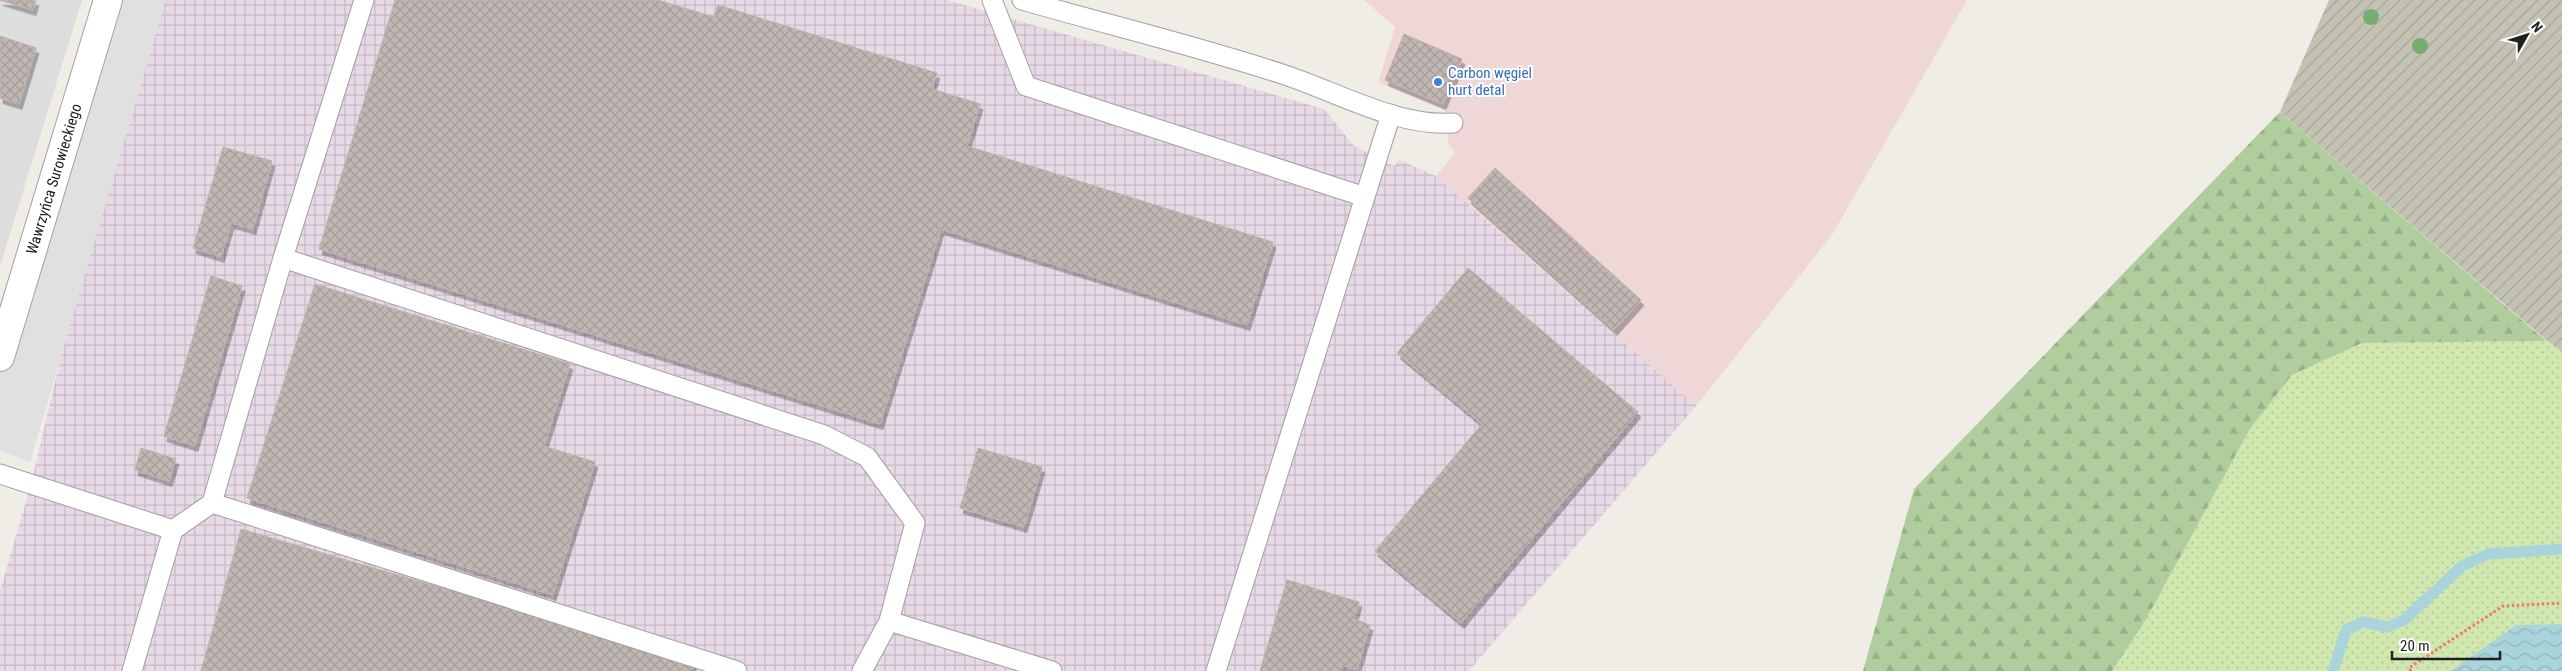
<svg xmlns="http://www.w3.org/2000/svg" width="2562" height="671" font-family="'Roboto Condensed',sans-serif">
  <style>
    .residential { fill: #ddd }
    .commercial { fill: #efd7d8 }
    .industrial { fill: url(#industrial-grid) }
    .construction { fill: url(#construction-furrows) }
    .grass { fill: url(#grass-dots) }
    .forest { fill: url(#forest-firs) }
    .parking { fill: #e0e0e0 }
    .water { fill: url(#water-waves) }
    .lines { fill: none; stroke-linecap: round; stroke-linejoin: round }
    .stream { stroke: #a9d4db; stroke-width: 11 }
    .building { fill: url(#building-cross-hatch); stroke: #c1b1a9; filter: url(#shadow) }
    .service-casing { stroke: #a1a1a1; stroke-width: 21 }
    .minor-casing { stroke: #a1a1a1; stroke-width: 30 }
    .path { stroke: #f27675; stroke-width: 3; stroke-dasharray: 2.5 2.5; stroke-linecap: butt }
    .service { stroke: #fff; stroke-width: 19 }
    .minor { stroke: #fff; stroke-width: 28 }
    .tree { fill: #76ad71 }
    .shop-dot { fill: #3f7fe0; stroke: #fff; stroke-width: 2 }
    .labels { text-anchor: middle; stroke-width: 4; stroke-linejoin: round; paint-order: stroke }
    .shop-label { font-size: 15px; fill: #366cbe; stroke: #fff; text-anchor: start }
    .street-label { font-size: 15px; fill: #202020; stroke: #fff }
  </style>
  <defs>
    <pattern id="industrial-grid" width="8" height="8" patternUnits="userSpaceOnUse" patternTransform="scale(1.25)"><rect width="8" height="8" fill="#e8d9e7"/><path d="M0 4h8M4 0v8" fill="none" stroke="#c7bac6"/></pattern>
    <pattern id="construction-furrows" width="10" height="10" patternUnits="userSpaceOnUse" patternTransform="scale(1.25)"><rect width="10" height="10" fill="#c4c2b2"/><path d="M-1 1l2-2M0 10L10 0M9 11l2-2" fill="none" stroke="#a8a699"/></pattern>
    <pattern id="grass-dots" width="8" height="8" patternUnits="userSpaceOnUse" patternTransform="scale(1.25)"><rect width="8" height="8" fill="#d0e7af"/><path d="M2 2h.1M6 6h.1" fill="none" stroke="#b2c696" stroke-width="1.8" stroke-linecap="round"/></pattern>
    <pattern id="forest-firs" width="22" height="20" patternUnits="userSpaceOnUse" patternTransform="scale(1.25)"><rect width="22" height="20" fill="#b0cd9d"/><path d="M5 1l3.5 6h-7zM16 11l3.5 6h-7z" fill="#97b087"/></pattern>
    <pattern id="water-waves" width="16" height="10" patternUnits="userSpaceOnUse" patternTransform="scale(1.25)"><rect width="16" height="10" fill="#a9d4db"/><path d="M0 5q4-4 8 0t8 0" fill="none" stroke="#91b6bc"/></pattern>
    <pattern id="building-cross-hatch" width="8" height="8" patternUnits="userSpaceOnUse" patternTransform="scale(1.25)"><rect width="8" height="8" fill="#c0b7b3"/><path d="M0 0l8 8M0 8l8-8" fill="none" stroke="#a59d9a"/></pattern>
    <filter id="shadow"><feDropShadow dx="3" dy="5.5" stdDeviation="0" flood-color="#0004"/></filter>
  </defs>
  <rect width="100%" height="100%" fill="#f0ece6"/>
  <path class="residential" d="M 0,0 L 82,0 L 0,266 Z"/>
  <path class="commercial" d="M 1364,0 L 1967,0 L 1832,235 L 1696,406 L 1436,176 L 1455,153 L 1448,143 L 1445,110 L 1378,82 L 1395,27 Z"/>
  <path class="industrial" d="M 145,0 L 947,0 L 1324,109 L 1354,146 L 1394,166 L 1399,160 L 1436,176 L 1696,406 L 1469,671 L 0,671 L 0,591 L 31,484 Z"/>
  <path class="construction" d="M 2329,0 L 2562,0 L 2562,352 L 2546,340 L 2280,112 Z"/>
  <path class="grass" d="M 2546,341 L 2562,352 L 2562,671 L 2112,671 L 2144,623 L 2250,429 L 2292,375 L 2362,343 Z"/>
  <path class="forest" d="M 2280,112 L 2546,341 L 2362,343 L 2292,375 L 2250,429 L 2144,623 L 2112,671 L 1863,671 L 1914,489 Z"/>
  <path class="parking" d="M 110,0 L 166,0 L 30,462 L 0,451 L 0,357 Z"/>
  <path class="water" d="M 2562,624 L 2562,671 L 2451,671 L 2516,625 Z"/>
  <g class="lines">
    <path class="stream" d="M 2333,671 L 2346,630 L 2363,622 L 2387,627 L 2404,620 L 2462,566 L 2489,554 L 2562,549"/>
  </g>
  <path class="building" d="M 0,0 L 36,0 L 33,10 Z
    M 395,0 L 658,0 L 714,17 L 718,5 L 937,73 L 932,89 L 980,104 L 967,146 L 1273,242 L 1247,325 L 941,229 L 880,424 L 319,249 Z
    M 1404,34 L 1462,59 L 1443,104 L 1385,80 Z
    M 0,36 L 36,48 L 19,104 L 0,98 Z
    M 223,147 L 272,161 L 253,229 L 231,223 L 221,257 L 193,248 Z
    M 1495,168 L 1641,300 L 1614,330 L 1468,198 Z
    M 1468,268 L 1638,412 L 1461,623 L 1375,551 L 1482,424 L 1397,353 Z
    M 211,276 L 242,286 L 195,446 L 164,436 Z
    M 315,284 L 570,364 L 544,446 L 595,462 L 553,595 L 247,498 Z
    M 141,448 L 176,459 L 169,481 L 135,470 Z
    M 978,448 L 1042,467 L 1024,527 L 960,508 Z
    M 241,529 L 694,662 L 691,671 L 201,671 Z
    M 1287,580 L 1359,602 L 1354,619 L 1370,625 L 1357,670 L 1342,665 L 1340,671 L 1260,671 Z"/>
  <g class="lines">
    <defs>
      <path id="service" d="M 992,0 L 1026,86 L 1365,197
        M 1022,0 C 1109,25 1197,46 1282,74 C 1335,91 1397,127 1453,123
        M 283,258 L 824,435 L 867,457 L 915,523 L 889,621 L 862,671
        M 0,474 L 173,530
        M 212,503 L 737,671
        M 889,621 L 1052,671
        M 132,671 L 173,530 L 212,503 L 283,258 L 364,0
        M 1216,671 L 1391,114"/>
      <path id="minor" d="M 0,357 L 108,0"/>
    </defs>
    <use href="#service" class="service-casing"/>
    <use href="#minor" class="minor-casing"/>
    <path class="path" d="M 2411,671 L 2409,668 L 2503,606 L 2562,603"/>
    <use href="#service" class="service"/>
    <use href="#minor" class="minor"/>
  </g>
  <g class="tree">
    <circle cx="2371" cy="17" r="8"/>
    <circle cx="2420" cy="46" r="8"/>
  </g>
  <circle class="shop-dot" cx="1438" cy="82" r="5"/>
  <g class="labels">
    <g class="shop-label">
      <text x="1448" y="78">Carbon węgiel<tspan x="1448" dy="17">hurt detal</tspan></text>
    </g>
    <g class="street-label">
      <text transform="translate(54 179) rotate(-73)" y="5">Wawrzyńca Surowieckiego</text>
    </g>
  </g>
  <g transform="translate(2527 35) rotate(51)" stroke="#ffffff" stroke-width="4" paint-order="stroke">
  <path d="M0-4L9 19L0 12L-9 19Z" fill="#202020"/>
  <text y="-8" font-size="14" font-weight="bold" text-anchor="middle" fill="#202020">N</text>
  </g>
  <path d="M2392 651v8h108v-8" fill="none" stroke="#202020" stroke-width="2.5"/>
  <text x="2400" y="651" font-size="15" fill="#202020" stroke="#ffffff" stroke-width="4" paint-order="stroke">20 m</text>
</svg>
